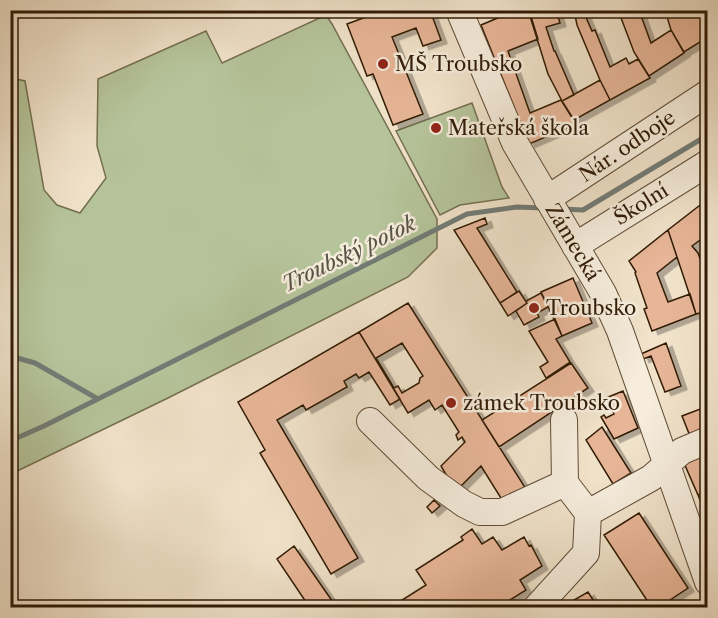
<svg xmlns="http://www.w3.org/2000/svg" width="718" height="618" font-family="'Libre Caslon Text',serif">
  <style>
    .green { fill: #b6c49b; stroke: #737050; stroke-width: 1.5 }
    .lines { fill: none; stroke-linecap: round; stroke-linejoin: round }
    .stream { stroke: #727c76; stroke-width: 5 }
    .building { fill: #e7b698; stroke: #301b06; stroke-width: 1.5; fill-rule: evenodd; filter: url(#shadow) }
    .minor-casing { stroke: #604d37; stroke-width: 28 }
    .minor { stroke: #f6eddd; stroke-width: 26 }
    .poi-dot { fill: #8f2418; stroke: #f6eddd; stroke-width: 2 }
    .labels { text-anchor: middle; stroke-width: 5; stroke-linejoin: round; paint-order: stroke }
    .poi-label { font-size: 20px; fill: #301b06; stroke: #f6eddd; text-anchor: start }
    .street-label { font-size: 20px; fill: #301b06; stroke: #f6eddd }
    .water-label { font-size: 21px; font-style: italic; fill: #565347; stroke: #f6eddd }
  </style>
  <defs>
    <filter id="shadow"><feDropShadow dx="6" dy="3.5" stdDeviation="0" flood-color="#0004"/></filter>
  </defs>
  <rect width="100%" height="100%" fill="#f1e3cb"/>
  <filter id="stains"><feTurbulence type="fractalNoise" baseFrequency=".00333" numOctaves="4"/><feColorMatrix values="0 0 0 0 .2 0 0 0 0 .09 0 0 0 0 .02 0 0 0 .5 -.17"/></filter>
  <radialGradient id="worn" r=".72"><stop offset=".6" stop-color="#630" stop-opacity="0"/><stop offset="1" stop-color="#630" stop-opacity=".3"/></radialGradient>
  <path class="green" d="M 326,15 L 332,24 L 437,219 L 437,248 L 408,277 L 166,399 L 11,474 L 11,78 L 25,81 L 44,190 L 57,205 L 80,213 L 106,178 L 97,146 L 98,79 L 206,31 L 222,63 Z
    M 472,103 L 502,187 L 509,198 L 460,205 L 440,215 L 396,131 Z"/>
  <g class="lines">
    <path class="stream" d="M 562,209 L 583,210 L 708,135
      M 10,356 L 35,363 L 98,399
      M 10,441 L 44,426 L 467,214 L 517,207 L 543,208"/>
  </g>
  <path class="building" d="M 385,10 L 430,10 L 441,40 L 423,46 L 416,28 L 392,37 L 423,114 L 393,125 L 373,74 L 367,76 L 347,24 Z
    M 517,10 L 529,10 L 538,39 L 508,51 L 530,113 L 561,100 L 576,124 L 529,144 L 481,25 Z
    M 539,10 L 556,10 L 560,23 L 546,27 L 554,51 L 555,51 L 574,95 L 562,101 L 548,74 L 529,13 Z
    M 574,10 L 588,10 L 589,13 L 585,15 L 592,31 L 595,30 L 610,67 L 626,58 L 629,64 L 638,59 L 650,78 L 610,100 L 600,80 L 577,25 Z
    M 618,10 L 639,10 L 651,43 L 671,30 L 684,53 L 649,76 L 634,52 Z
    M 665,10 L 679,10 L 680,16 L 690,10 L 693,10 L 695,15 L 702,11 L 705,15 L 708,13 L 708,37 L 684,52 L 671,30 Z
    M 600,80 L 610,100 L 574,120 L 562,101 Z
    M 704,202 L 708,208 L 708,234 L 692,246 L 698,253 L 708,280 L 708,311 L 696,314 L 668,230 Z
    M 485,218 L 487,224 L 477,228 L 517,292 L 500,303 L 454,230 Z
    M 668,230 L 677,257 L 657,273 L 668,302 L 690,294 L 696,314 L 652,331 L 644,309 L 647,308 L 635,273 L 636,272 L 629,261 Z
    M 573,278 L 592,323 L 562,336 L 541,292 Z
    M 519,291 L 527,303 L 508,316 L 500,303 Z
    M 541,293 L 548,307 L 537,313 L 539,317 L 524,325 L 516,311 L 527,303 L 526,301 Z
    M 408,303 L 526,489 L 504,503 L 481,466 L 457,490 L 455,490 L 441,466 L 465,442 L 462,437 L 458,440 L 456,435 L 459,432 L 442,405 L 435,410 L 429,400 L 408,413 L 359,332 ZM 402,343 L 423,376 L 420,378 L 419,383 L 402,393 L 398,386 L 394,388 L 376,358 Z
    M 555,319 L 562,336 L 556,339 L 570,362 L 546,378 L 540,367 L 548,362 L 529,331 Z
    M 359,332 L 400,399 L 390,405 L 369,372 L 359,378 L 356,374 L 344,381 L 347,387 L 306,410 L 303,405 L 277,420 L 358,558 L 331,574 L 260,453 L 265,450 L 238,402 Z
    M 666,343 L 681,386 L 665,392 L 651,356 L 643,359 L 641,354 Z
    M 571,363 L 588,388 L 499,447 L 482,420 Z
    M 623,391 L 638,428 L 614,439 L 601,417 L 604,415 L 606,418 L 614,414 L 606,398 Z
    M 708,406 L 708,430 L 690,436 L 682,416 Z
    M 602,427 L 631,473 L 613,484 L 586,440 Z
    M 708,452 L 708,491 L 698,495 L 684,463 Z
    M 708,491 L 708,520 L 698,495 Z
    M 434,500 L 440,506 L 432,513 L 427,507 Z
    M 639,513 L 688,588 L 658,608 L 652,608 L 604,535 Z
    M 472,529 L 482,544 L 493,537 L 502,550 L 524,537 L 529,546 L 531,545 L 542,566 L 520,580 L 526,590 L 497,608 L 403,608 L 399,602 L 426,585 L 416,570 L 463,540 L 461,537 Z
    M 294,546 L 335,605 L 332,608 L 310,608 L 277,559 Z
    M 588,592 L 595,603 L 599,601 L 604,608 L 579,608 L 574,600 Z"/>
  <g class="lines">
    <defs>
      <path id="minor" d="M 459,10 L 515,143 L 603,293 L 620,331 L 708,582
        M 547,199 L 708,93
        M 575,246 L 708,163
        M 370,421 L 428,478 L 464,504 L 480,512 L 502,512 L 565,483
        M 588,513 L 651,478 L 682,451 L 708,440
        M 536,608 L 586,553 L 588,513 L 565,483 L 564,420"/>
    </defs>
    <use href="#minor" class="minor-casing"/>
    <use href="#minor" class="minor"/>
  </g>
  <g class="poi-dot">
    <circle cx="383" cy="64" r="6"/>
    <circle cx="436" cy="128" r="6"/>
    <circle cx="534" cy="308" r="6"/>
    <circle cx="451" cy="403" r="6"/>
  </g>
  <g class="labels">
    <g class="poi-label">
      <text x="395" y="71">MŠ Troubsko</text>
      <text x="448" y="135">Mateřská škola</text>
      <text x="546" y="315">Troubsko</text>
      <text x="463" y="410">zámek Troubsko</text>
    </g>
    <g class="street-label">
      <text transform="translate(627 146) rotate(-34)" y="7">Nár. odboje</text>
      <text transform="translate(641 204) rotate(-32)" y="7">Školní</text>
      <text transform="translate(573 242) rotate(59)" y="7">Zámecká</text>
    </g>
    <g class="water-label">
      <text transform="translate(349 254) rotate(-26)" y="7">Troubský potok</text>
    </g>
  </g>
  <rect width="718" height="618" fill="none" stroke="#f1e3cb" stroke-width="36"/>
  <rect x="12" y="12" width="694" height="594" fill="none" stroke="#301b06" stroke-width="3"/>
  <rect x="18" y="18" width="682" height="582" fill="none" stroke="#301b06" stroke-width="1.5"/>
  <rect width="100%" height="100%" filter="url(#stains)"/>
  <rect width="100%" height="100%" fill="url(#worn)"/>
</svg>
